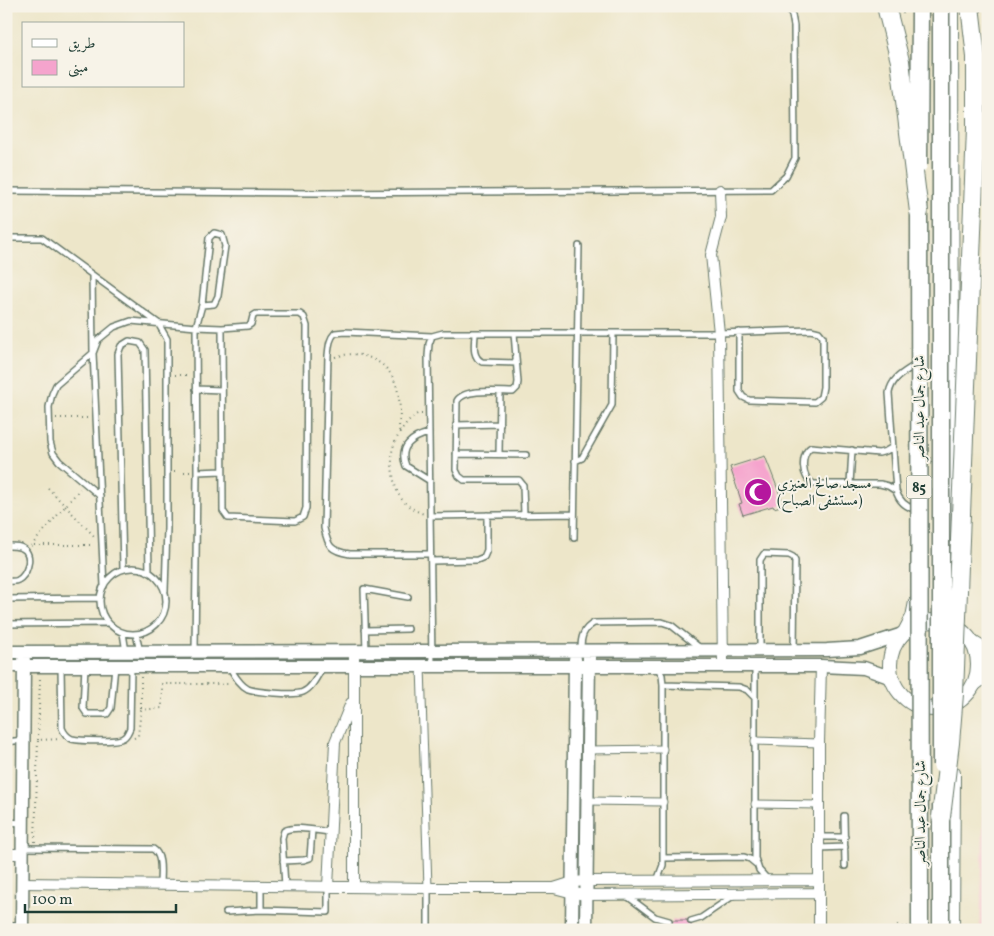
<svg xmlns="http://www.w3.org/2000/svg" width="994" height="936" font-family="Vollkorn,Amiri,serif">
  <style>
    .built { fill: #f7cfd4 }
    .building { fill: #f5a4cd }
    .lines { fill: none; stroke-linecap: round; stroke-linejoin: round }
    .service-casing { stroke: #677868; stroke-width: 8 }
    .pedestrian-casing { stroke: #677868; stroke-width: 9 }
    .minor-casing { stroke: #677868; stroke-width: 12 }
    .tertiary-casing { stroke: #677868; stroke-width: 15 }
    .secondary-casing { stroke: #677868; stroke-width: 16 }
    .path { stroke: #677868; stroke-width: 2; stroke-dasharray: 1 4; stroke-linecap: butt }
    .service { stroke: #fff; stroke-width: 5 }
    .pedestrian { stroke: #fff; stroke-width: 7 }
    .minor { stroke: #fff; stroke-width: 10 }
    .tertiary { stroke: #fff; stroke-width: 12 }
    .secondary { stroke: #fff; stroke-width: 14 }
    .trunk-bridge-casing { stroke: #677868; stroke-width: 19; stroke-linecap: butt }
    .motorway-bridge-casing { stroke: #677868; stroke-width: 20; stroke-linecap: butt }
    .trunk-bridge { stroke: #fff; stroke-width: 16 }
    .motorway-bridge { stroke: #fff; stroke-width: 18 }
    .labels { text-anchor: middle; stroke-width: 4; stroke-linejoin: round; paint-order: stroke }
    .shield { fill: #f7f3e8; stroke: #60746a; stroke-width: 1 }
    .shield-label { font-size: 14px; font-weight: bold; fill: #1f3d34 }
    .street-label { font-size: 15px; fill: #1f3d34; stroke: #f7f3e8 }
    .poi-label { font-size: 15px; fill: #1f3d34; stroke: #f7f3e8; text-anchor: start }
  </style>
  <rect width="100%" height="100%" fill="#f7f3e8"/>
  <filter id="ink" filterUnits="userSpaceOnUse"><feTurbulence type="fractalNoise" baseFrequency=".02" numOctaves="2"/><feDisplacementMap in="SourceGraphic" scale="10" xChannelSelector="R" yChannelSelector="G"/><feConvolveMatrix kernelMatrix="1 2 1 2 8 2 1 2 1" color-interpolation-filters="sRGB"/></filter>
  <filter id="wash" filterUnits="userSpaceOnUse"><feTurbulence type="fractalNoise" baseFrequency=".0096" numOctaves="4" result="noise"/><feDisplacementMap in="SourceGraphic" scale="20" xChannelSelector="R" yChannelSelector="G"/><feGaussianBlur stdDeviation="1.12" result="paint"/><feColorMatrix in="noise" values="0 0 0 0 0 0 0 0 0 0 0 0 0 0 0 0 0 1.4 0 .05"/><feComposite in="paint" operator="in"/></filter>
  <g filter="url(#wash)">
    <rect width="100%" height="100%" fill="#ede6c9"/>
    <path class="built" d="M 988,672 L 988,930 L 980,930 Z"/>
    <g id="blocks">
      <path class="building" d="M 765,456 L 784,505 L 774,508 L 773,506 L 743,515 L 739,504 L 742,503 L 730,467 Z
        M 673,920 L 687,920 L 688,924 L 691,925 L 692,930 L 668,930 L 669,925 L 672,924 Z"/>
    </g>
  </g>
  <g filter="url(#ink)">
    <use href="#blocks" fill-opacity="0" stroke="#677868" stroke-width="1"/>
    <g class="lines">
      <defs>
        <path id="service" d="M 6,191 L 319,193 L 771,190 L 786,176 L 795,158 L 794,26 L 792,15 L 787,6
          M 6,238 L 42,238 L 158,323 L 167,339 L 167,528 L 165,591
          M 92,275 L 93,353 L 104,586
          M 256,314 L 300,314 L 304,317 L 307,326 L 306,508 L 303,517 L 295,521 L 228,518 L 223,511 L 222,328 L 248,326 L 251,324 L 253,316 Z
          M 475,333 C 475,343 471,356 482,362 L 516,363
          M 514,333 L 518,382 L 517,388 L 513,392 C 500,392 464,388 457,401 L 456,470 L 459,476 L 464,480 L 519,480 L 523,485 L 524,515
          M 915,365 C 903,373 892,378 889,393 L 896,491 C 899,501 906,507 916,510
          M 196,389 L 222,390
          M 456,425 L 500,424
          M 429,433 C 413,437 398,446 406,466 L 430,481
          M 893,447 L 886,451 L 879,453 L 811,447 C 800,454 801,479 814,484 L 880,484 L 888,486 L 896,491
          M 456,454 L 526,455
          M 499,454 L 500,392
          M 575,461 L 582,458 L 612,405 L 613,333
          M 197,472 L 222,471
          M 850,484 L 852,450
          M 100,496 L 59,461 L 53,453 L 50,442 L 49,407 L 52,394 L 56,385 L 93,353 L 98,340 L 114,327 L 131,321 L 196,327 L 222,328
          M 430,516 L 574,514
          M 574,538 L 579,246
          M 6,546 C 12,546 21,545 26,551 C 32,559 27,575 18,580 C 15,582 10,581 6,581
          M 430,554 L 350,554 C 330,551 328,546 324,528 L 328,355 C 329,347 329,339 335,333 L 345,332 L 432,336
          M 431,561 L 477,560 L 484,557 L 487,550 L 487,515
          M100 601a33 33 0 1 1 66 0a33 33 0 1 1-66 0Z
          M 123,569 L 118,354 L 121,346 L 129,341 L 140,343 L 145,350 L 149,572
          M 6,599 L 100,598
          M 6,624 L 107,623
          M 365,630 L 408,629
          M 123,633 L 126,652
          M 136,634 L 140,652
          M 581,649 C 581,637 583,629 594,623 L 662,622 L 671,625 L 700,648
          M 760,650 L 760,560 L 764,554 L 789,555 L 793,557 L 795,561 L 794,650
          M 366,651 L 364,589 L 408,597
          M 195,652 L 197,472 L 196,327 L 202,305 L 209,238 L 214,233 L 222,235 L 225,246 L 218,296 L 214,304 L 202,305
          M 432,665 L 428,356 L 429,344 L 432,336 L 443,333 L 719,333 L 811,330 L 819,332 L 823,337 L 823,387 L 821,397 L 815,402 L 749,400 L 743,397 L 739,391 L 739,332
          M 85,666 L 83,708 L 87,714 L 107,714 L 111,708 L 115,666
          M 755,666 L 755,858 L 759,870 L 767,879
          M 61,667 L 62,728 C 64,733 67,737 72,739 C 80,741 117,742 123,738 C 127,736 128,732 130,728 L 131,667
          M 657,667 L 662,675 L 663,685 L 663,865 L 657,881
          M 230,668 C 235,676 240,685 248,689 C 256,692 295,696 303,692 C 312,688 317,677 322,668
          M 663,685 L 739,687 L 747,690 L 755,698
          M 6,742 L 23,740
          M 844,816 L 845,866
          M 6,822 L 22,823
          M 819,837 L 845,837
          M 22,848 L 153,849 C 163,855 160,874 160,884
          M 819,848 L 845,847
          M 663,858 L 744,857 L 750,859 L 756,864
          M 283,861 L 304,860 L 310,858 L 312,830
          M 261,886 L 261,910
          M 285,886 L 282,838 L 284,831 C 297,825 317,831 330,832
          M 627,896 L 655,917 L 669,921
          M 226,912 L 261,910 L 328,912 L 328,887
          M 691,921 L 701,918 L 733,896
          M 6,925 L 21,925
          M 428,930 L 428,888"/>
        <path id="pedestrian" d="M 421,666 L 428,888
          M 755,741 L 819,743
          M 588,750 L 663,749
          M 588,801 L 663,802
          M 755,804 L 819,805"/>
        <path id="minor" d="M 720,190 L 721,217 L 711,255 L 719,333 L 723,665
          M 970,639 L 988,650
          M 972,688 L 988,676
          M 6,854 L 22,854
          M 22,883 L 428,888 L 554,888 L 573,893 L 587,895 L 819,893
          M 328,887 L 335,742 L 351,703
          M 354,887 L 354,652
          M 554,888 L 573,882 L 587,881 L 819,880
          M 819,930 L 819,743 L 821,666"/>
        <path id="tertiary" d="M 6,652 L 827,650 L 860,648 L 903,634
          M 6,666 L 821,666 L 864,668 L 892,678
          M 22,930 L 24,660
          M 572,930 L 575,659
          M 586,930 L 589,657"/>
        <path id="secondary" d="M 951,6 L 952,550
          M890 665a44 44 0 1 1 88 0a44 44 0 1 1-88 0Z
          M 906,630 L 913,617 L 916,602
          M 952,930 L 953,773"/>
      </defs>
      <use href="#service" class="service-casing"/>
      <use href="#pedestrian" class="pedestrian-casing"/>
      <use href="#minor" class="minor-casing"/>
      <use href="#tertiary" class="tertiary-casing"/>
      <use href="#secondary" class="secondary-casing"/>
      <path class="path" d="M 903,14 L 903,6
        M 335,357 C 350,353 359,353 373,359 C 395,370 399,388 400,411 C 400,419 398,426 400,434
        M 175,375 L 190,375
        M 422,414 L 417,414 C 407,422 398,433 394,445 C 391,451 392,459 392,465 C 394,490 399,505 424,514
        M 56,418 L 89,418
        M 174,472 L 190,472
        M 48,488 L 95,537
        M 34,545 L 94,545
        M 31,546 L 80,489
        M 141,677 L 141,710
        M 134,738 L 138,736 L 141,710 L 162,708 L 162,684 L 231,684
        M 38,740 L 40,677
        M 35,842 L 38,740 L 61,739
        M 897,930 L 897,925 L 908,927"/>
      <use href="#service" class="service"/>
      <use href="#pedestrian" class="pedestrian"/>
      <use href="#minor" class="minor"/>
      <use href="#tertiary" class="tertiary"/>
      <use href="#secondary" class="secondary"/>
      <defs>
        <path id="trunk-bridge" d="M 919,165 L 920,6
          M 919,200 L 920,930
          M 941,765 L 941,6
          M 941,930 L 941,805"/>
        <path id="motorway-bridge" d="M 886,6 L 900,61 L 919,212
          M 941,817 L 950,743 L 954,694 L 976,129 L 976,57 L 970,6"/>
      </defs>
      <use href="#trunk-bridge" class="trunk-bridge-casing"/>
      <use href="#motorway-bridge" class="motorway-bridge-casing"/>
      <use href="#trunk-bridge" class="trunk-bridge"/>
      <use href="#motorway-bridge" class="motorway-bridge"/>
    </g>
  </g>
  <defs>
    <symbol id="mosque-disc" viewBox="-11 -11 22 22"><circle r="9.5" fill="#b5179e" stroke="#f7f3e8"/><path d="M3.5-4.9A6 6 0 1 0 3.5 4.9A5 5 0 1 1 3.5-4.9Z" fill="#fff"/></symbol>
  </defs>
  <g fill-rule="evenodd">
    <use href="#mosque-disc" x="742" y="476" width="32" height="32"/>
  </g>
  <g class="labels">
    <rect class="shield" x="906.5" y="475.5" width="25" height="23" rx="4"/>
    <g class="shield-label">
      <text x="919" y="492">85</text>
    </g>
    <g class="street-label">
      <text transform="translate(919 408) rotate(-90)" y="5">شارع جمال عبد الناصر</text>
      <text transform="translate(920 813) rotate(-90)" y="5">شارع جمال عبد الناصر</text>
    </g>
    <g class="poi-label">
      <text x="777" y="488">مسجد صالح العنيزي<tspan x="777" dy="17">(مستشفى الصباح)</tspan></text>
    </g>
  </g>
  <rect width="994" height="936" fill="none" stroke="#f7f3e8" stroke-width="25"/>
  <rect x="22" y="22" width="162" height="65" fill="#f7f3e8" stroke="#a1aaa0"/>
  <rect x="32" y="39" width="25" height="8" fill="#ffffff" stroke="#a1aaa0"/>
  <text x="68" y="48" font-size="15" fill="#1f3d34">طريق</text>
  <rect x="32" y="60" width="25" height="15" fill="#f5a4cd" stroke="#a1aaa0"/>
  <text x="68" y="72" font-size="15" fill="#1f3d34">مبنى</text>
  <path d="M25 904v8h151v-8" fill="none" stroke="#1f3d34" stroke-width="2.5"/>
  <text x="32" y="904" font-size="15" fill="#1f3d34" stroke="#f7f3e8" stroke-width="4" paint-order="stroke">100 m</text>
</svg>
